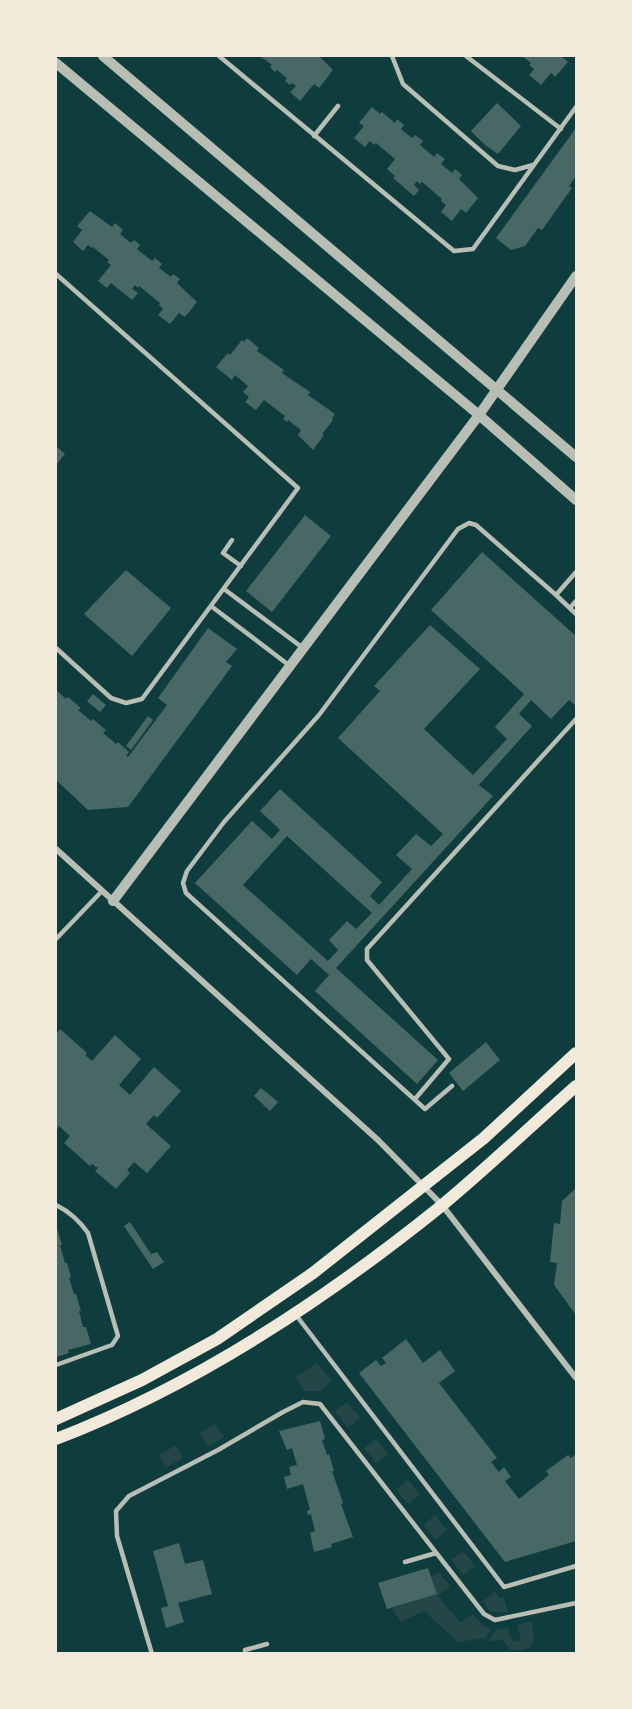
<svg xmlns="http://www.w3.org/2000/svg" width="632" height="1709" font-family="Helvetica,sans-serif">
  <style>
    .green { fill: #244646 }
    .building { fill: #486865; fill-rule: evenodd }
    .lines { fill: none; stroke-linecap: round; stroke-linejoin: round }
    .service { stroke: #b8beb3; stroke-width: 4.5 }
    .minor { stroke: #b8beb3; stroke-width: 6 }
    .tertiary { stroke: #b8beb3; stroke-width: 10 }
    .secondary { stroke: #f1e9da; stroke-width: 12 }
  </style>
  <rect width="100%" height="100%" fill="#0f3d3e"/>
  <path class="green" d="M 317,1363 L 332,1381 L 320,1391 L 304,1391 L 296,1377 Z
    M 347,1402 L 360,1418 L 348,1428 L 335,1411 Z
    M 216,1424 L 224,1437 L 207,1447 L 200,1433 Z
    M 376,1438 L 388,1454 L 376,1463 L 364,1448 Z
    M 176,1445 L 183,1458 L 166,1468 L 159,1455 Z
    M 408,1480 L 420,1495 L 408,1504 L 396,1489 Z
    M 435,1515 L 447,1530 L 435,1540 L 424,1525 Z
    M 463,1551 L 475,1566 L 463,1575 L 451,1560 Z
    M 439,1572 L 450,1586 L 438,1596 L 460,1623 L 472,1614 L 485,1627 L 492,1629 L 485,1638 L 458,1642 L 424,1611 L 401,1622 L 392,1608 L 436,1594 L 431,1576 Z
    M 495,1591 L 499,1598 L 504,1597 L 508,1612 L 490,1612 L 483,1601 Z
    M 531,1621 C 536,1642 536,1652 511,1650 L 502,1640 L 489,1641 L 496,1630 L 508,1628 L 513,1642 L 521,1640 L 517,1625 Z"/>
  <path class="building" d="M 260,56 L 319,56 L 333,70 L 319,88 L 314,84 L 300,101 L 290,92 L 296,86 L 292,83 L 290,85 L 285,81 L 287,78 L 277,70 L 275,72 L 270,67 L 272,65 Z
    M 522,56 L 561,56 L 568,62 L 555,77 L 551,73 L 541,85 L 529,75 L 534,69 L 529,65 L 531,63 Z
    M 497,103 L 521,126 L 498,154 L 485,145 L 471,131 Z
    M 372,107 L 380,114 L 382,112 L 395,123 L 397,119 L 404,125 L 401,129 L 412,138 L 415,135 L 423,141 L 420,145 L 434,157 L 437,153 L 445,159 L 441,164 L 452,173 L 455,169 L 462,175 L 459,179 L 478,198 L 466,213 L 461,209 L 452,221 L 441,212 L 446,205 L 441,201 L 442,199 L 422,182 L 420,184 L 417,181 L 414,185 L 419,190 L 414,196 L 393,178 L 395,176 L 387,169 L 395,159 L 376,143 L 374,145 L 370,141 L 365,147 L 354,138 L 364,126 L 359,123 Z
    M 576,128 L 576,176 L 569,186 L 572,188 L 542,230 L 538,228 L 525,246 L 511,250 L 496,238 Z
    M 90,211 L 112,227 L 115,223 L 123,230 L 120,234 L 131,243 L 134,240 L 140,245 L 137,249 L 152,261 L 155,258 L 162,264 L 159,268 L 171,277 L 173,274 L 180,279 L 177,283 L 197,302 L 185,317 L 179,313 L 170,324 L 158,315 L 163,309 L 159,305 L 160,303 L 139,286 L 138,288 L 135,285 L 132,289 L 138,293 L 132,300 L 111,283 L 107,288 L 98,281 L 111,265 L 107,262 L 109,260 L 93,247 L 92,248 L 88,245 L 83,251 L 73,242 L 82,230 L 77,226 Z
    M 247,338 L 259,348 L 257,351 L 284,370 L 282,373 L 310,392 L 308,395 L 335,414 L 332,418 L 333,420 L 322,434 L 324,435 L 313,450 L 298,435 L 301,430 L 288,420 L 287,422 L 283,419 L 285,416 L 264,400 L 256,410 L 245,402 L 249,397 L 243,392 L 248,386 L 235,375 L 232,380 L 216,367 L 228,353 L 230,355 L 242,340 L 244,342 Z
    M 56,446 L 65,454 L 56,465 Z
    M 305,515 L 331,536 L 272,612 L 246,591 Z
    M 482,552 L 576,636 L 576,706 L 569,700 L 551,719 L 531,700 L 519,714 L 532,726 L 479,785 L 493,796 L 336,968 L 438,1060 L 417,1084 L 315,991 L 329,975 L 311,959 L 297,975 L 195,883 L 252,821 L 272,839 L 280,830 L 260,811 L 280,789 L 382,882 L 370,896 L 379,905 L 412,869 L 396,855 L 416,834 L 431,846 L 443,834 L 338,738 L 380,691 L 374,686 L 430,625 L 480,669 L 424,729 L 473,775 L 507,739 L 495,727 L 524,694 L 431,610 ZM 287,836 L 372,913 L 356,929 L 347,921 L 329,940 L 338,950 L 328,961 L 243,885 Z
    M 126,570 L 171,608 L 132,656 L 84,614 Z
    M 208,628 L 237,649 L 226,662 L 232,666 L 128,807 L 88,810 L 56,780 L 56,690 L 66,699 L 68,697 L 81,708 L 78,710 L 91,721 L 93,719 L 106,730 L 103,733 L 116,744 L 118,742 L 129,752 L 126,756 L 128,757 L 167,705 L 158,698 Z
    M 93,694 L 106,705 L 100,712 L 87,701 Z
    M 148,716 L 153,720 L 131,750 L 126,746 Z
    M 60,1029 L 87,1053 L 85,1055 L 92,1061 L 115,1035 L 141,1059 L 119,1085 L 130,1095 L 154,1067 L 181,1091 L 157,1118 L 154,1115 L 146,1124 L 171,1146 L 147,1173 L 134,1162 L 127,1170 L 130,1173 L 116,1189 L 95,1171 L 98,1168 L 92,1164 L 90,1166 L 64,1143 L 70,1136 L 59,1126 L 56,1131 L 56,1034 Z
    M 486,1042 L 500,1060 L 463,1091 L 449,1073 Z
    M 261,1088 L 278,1102 L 270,1111 L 254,1096 Z
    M 576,1188 L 576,1315 L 554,1285 L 557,1263 L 550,1262 L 554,1223 L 560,1224 L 562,1201 Z
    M 130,1222 L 151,1254 L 157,1252 L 164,1262 L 153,1269 L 124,1226 Z
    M 56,1228 L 57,1228 L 62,1245 L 60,1245 L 65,1263 L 67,1263 L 71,1277 L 69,1278 L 74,1294 L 76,1294 L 81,1311 L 79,1311 L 83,1327 L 86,1327 L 91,1344 L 68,1350 L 69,1353 L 56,1357 Z
    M 406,1339 L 423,1363 L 440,1350 L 455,1371 L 439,1383 L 497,1458 L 491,1462 L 499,1472 L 504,1467 L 511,1477 L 505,1481 L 519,1499 L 549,1475 L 546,1471 L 568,1455 L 571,1458 L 576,1454 L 576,1541 L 505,1562 L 359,1373 L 376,1360 L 381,1366 L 386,1363 L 382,1358 Z
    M 320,1421 L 325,1439 L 322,1440 L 327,1455 L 329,1454 L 334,1471 L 332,1471 L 343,1503 L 341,1504 L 353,1537 L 331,1544 L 332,1547 L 314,1552 L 310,1533 L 315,1531 L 311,1514 L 308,1515 L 307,1511 L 310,1510 L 303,1484 L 287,1489 L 284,1477 L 291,1475 L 289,1467 L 297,1465 L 292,1448 L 287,1450 L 279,1431 Z
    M 179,1543 L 185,1564 L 203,1560 L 212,1594 L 178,1603 L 184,1622 L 166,1628 L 161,1608 L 168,1606 L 153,1551 Z
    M 428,1568 L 437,1594 L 387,1609 L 378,1583 Z"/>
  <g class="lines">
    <path class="service" d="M 219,56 L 454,251 L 473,249 L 576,107
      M 392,56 L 403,84 L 498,166 L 515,170 L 533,165
      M 466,56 L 561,129
      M 314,136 L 338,106
      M 56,274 L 298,488 L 142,699 L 126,703 L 111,698 L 56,648
      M 232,540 L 223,553 L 241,566
      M 224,589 L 303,648
      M 556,595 L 576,614
      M 211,606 L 290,666
      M 570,608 L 576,601
      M 56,939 L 102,891
      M 452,1086 L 425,1109 L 186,893 L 183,883 L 187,871 L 224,822 L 319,715 L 458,529 L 469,523 L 476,525 L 556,595 L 576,572
      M 415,1099 L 449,1059 L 367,960 L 367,949 L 576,719
      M 56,1205 C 70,1212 79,1220 88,1233 L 118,1336 L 112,1345 L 56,1365
      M 296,1315 L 504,1587 L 576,1566
      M 405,1562 L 436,1553
      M 152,1654 L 117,1536 L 116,1511 L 129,1496 L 218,1450 L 283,1412 L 303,1402 L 320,1404 L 484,1614 L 495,1620 L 576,1603
      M 246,1654 L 245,1650 L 267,1644"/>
    <path class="minor" d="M 56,849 L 378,1140 L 442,1205 L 576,1378"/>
    <path class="tertiary" d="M 103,56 L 576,457
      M 56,63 L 479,415 L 576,500
      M 113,901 L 479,415 L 576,276"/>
    <path class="secondary" d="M 56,1419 L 142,1380 L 217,1339 L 313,1273 L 484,1138 L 576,1053
      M 56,1439 C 196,1385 323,1301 440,1207 C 487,1168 531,1126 576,1086"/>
  </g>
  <rect width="632" height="1709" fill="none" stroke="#f1e9da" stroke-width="114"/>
</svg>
